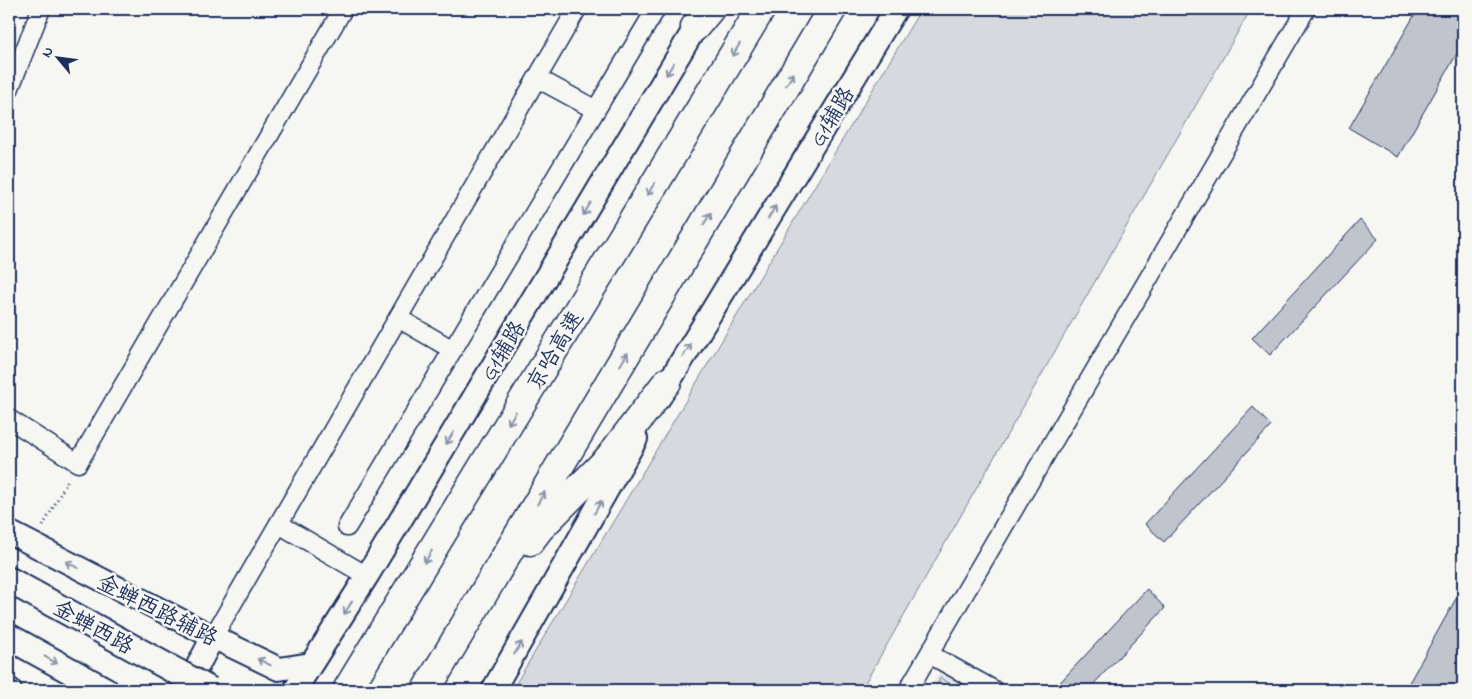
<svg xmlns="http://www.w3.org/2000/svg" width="1472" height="699" font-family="'Indie Flower','LXGW WenKai TC',sans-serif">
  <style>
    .built { fill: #e6e7e7 }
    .green { fill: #d6d9dd; stroke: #78849e }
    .building { fill: #c0c4cd; stroke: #1b2f5e }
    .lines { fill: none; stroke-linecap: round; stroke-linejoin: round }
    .minor-casing { stroke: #1b2f5e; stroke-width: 21 }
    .tertiary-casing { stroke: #1b2f5e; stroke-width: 26 }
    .secondary-casing { stroke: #1b2f5e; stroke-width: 29 }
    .motorway-casing { stroke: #1b2f5e; stroke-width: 31 }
    .path { stroke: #1b2f5e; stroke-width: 3; stroke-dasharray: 1 4; stroke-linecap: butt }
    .minor { stroke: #f6f6f2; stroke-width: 18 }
    .tertiary { stroke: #f6f6f2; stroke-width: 22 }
    .secondary { stroke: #f6f6f2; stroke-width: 25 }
    .motorway { stroke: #f6f6f2; stroke-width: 28 }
    .secondary-bridge-casing { stroke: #1b2f5e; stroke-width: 29; stroke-linecap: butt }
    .secondary-bridge { stroke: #f6f6f2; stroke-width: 25 }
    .oneway { stroke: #8892a8 }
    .labels { text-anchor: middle; stroke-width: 5; stroke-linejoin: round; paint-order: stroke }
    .street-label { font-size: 22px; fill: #1b2f5e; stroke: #f6f6f2 }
  </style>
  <rect width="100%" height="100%" fill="#f6f6f2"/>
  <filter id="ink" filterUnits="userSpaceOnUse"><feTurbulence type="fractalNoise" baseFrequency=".02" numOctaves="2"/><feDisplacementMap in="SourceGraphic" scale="10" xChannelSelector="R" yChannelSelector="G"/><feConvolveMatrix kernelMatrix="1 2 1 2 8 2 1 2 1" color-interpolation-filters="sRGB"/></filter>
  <g filter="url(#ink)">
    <path class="built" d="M 940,671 L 975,690 L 929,690 Z"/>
    <path class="green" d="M 921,9 L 1251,9 L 861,690 L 512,690 Z
      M 940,678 L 962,690 L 935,690 Z"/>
    <path class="building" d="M 1418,9 L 1463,9 L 1463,43 L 1398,157 L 1349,128 Z
      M 1360,220 L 1378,239 L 1270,355 L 1252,338 Z
      M 1253,407 L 1271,426 L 1164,542 L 1145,524 Z
      M 1463,586 L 1463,690 L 1405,690 Z
      M 1147,589 L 1165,608 L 1088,690 L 1053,690 Z"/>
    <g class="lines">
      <defs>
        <path id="minor" d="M 537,78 L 596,110
          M 9,90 L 41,9
          M 398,318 L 453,350
          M 9,419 L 78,463 L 343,9
          M 279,524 L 367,576
          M 347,527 L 656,9
          M 213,637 L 577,9
          M 929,654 L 994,690
          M 908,690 L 1306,9"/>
        <path id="tertiary" d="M 659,398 L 896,9
          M 9,532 L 213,637 L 279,669 L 311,664
          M 9,689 L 10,690
          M 185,690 L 213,637
          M 295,690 L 367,576 L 704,13
          M 493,690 L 636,439"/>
        <path id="secondary" d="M 9,580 L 179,673
          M 9,637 L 105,690"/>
        <path id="motorway" d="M 695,27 L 710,9
          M 530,541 L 540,528 L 609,458 L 667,382
          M 347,690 L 761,9
          M 426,690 L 832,9"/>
      </defs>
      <use href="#minor" class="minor-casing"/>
      <use href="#tertiary" class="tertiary-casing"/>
      <use href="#secondary" class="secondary-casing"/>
      <use href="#motorway" class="motorway-casing"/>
      <path class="path" d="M 43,526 L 69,478"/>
      <use href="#minor" class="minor"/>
      <use href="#tertiary" class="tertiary"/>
      <use href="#secondary" class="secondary"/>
      <use href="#motorway" class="motorway"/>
      <defs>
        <path id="secondary-bridge" d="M 179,673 L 210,690"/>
      </defs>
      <use href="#secondary-bridge" class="secondary-bridge-casing"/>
      <use href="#secondary-bridge" class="secondary-bridge"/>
    </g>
    <defs><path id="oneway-shaft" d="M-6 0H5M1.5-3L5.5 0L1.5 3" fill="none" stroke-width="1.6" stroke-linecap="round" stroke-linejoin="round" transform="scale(1.25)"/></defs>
    <g class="oneway">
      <use href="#oneway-shaft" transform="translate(736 50) rotate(121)"/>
      <use href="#oneway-shaft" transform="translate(670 69) rotate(121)"/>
      <use href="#oneway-shaft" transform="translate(790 79) rotate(-59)"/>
      <use href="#oneway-shaft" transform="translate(651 189) rotate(121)"/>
      <use href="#oneway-shaft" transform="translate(587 209) rotate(121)"/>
      <use href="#oneway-shaft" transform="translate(772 212) rotate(-59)"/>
      <use href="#oneway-shaft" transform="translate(707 219) rotate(-59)"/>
      <use href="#oneway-shaft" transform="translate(687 350) rotate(-59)"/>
      <use href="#oneway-shaft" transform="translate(624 359) rotate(-59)"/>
      <use href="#oneway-shaft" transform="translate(512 418) rotate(121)"/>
      <use href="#oneway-shaft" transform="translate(450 438) rotate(121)"/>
      <use href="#oneway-shaft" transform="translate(541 498) rotate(-59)"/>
      <use href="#oneway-shaft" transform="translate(598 507) rotate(-61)"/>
      <use href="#oneway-shaft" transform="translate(428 557) rotate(121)"/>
      <use href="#oneway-shaft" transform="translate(72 565) rotate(-153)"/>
      <use href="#oneway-shaft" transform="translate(348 608) rotate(122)"/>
      <use href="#oneway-shaft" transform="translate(518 648) rotate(-59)"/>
      <use href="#oneway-shaft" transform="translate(51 660) rotate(29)"/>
      <use href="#oneway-shaft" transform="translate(264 662) rotate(-154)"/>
    </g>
  </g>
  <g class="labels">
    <g class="street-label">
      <text transform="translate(831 116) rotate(-59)" y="8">G1辅路</text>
      <text transform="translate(502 350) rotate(-59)" y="8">G1辅路</text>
      <text transform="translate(554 350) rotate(-59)" y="8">京哈高速</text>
      <text transform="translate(158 609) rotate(27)" y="8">金蝉西路辅路</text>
      <text transform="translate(94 626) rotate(29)" y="8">金蝉西路</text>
    </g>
  </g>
  <rect width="1472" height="699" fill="none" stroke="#f6f6f2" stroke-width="30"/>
  <rect x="15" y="15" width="1442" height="669" fill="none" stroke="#1b2f5e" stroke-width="2" filter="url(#ink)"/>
  <g transform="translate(58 58) rotate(299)" stroke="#f6f6f2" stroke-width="4" paint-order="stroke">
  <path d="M0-4L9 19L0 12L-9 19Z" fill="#1b2f5e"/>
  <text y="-8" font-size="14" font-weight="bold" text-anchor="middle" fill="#1b2f5e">N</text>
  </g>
</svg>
